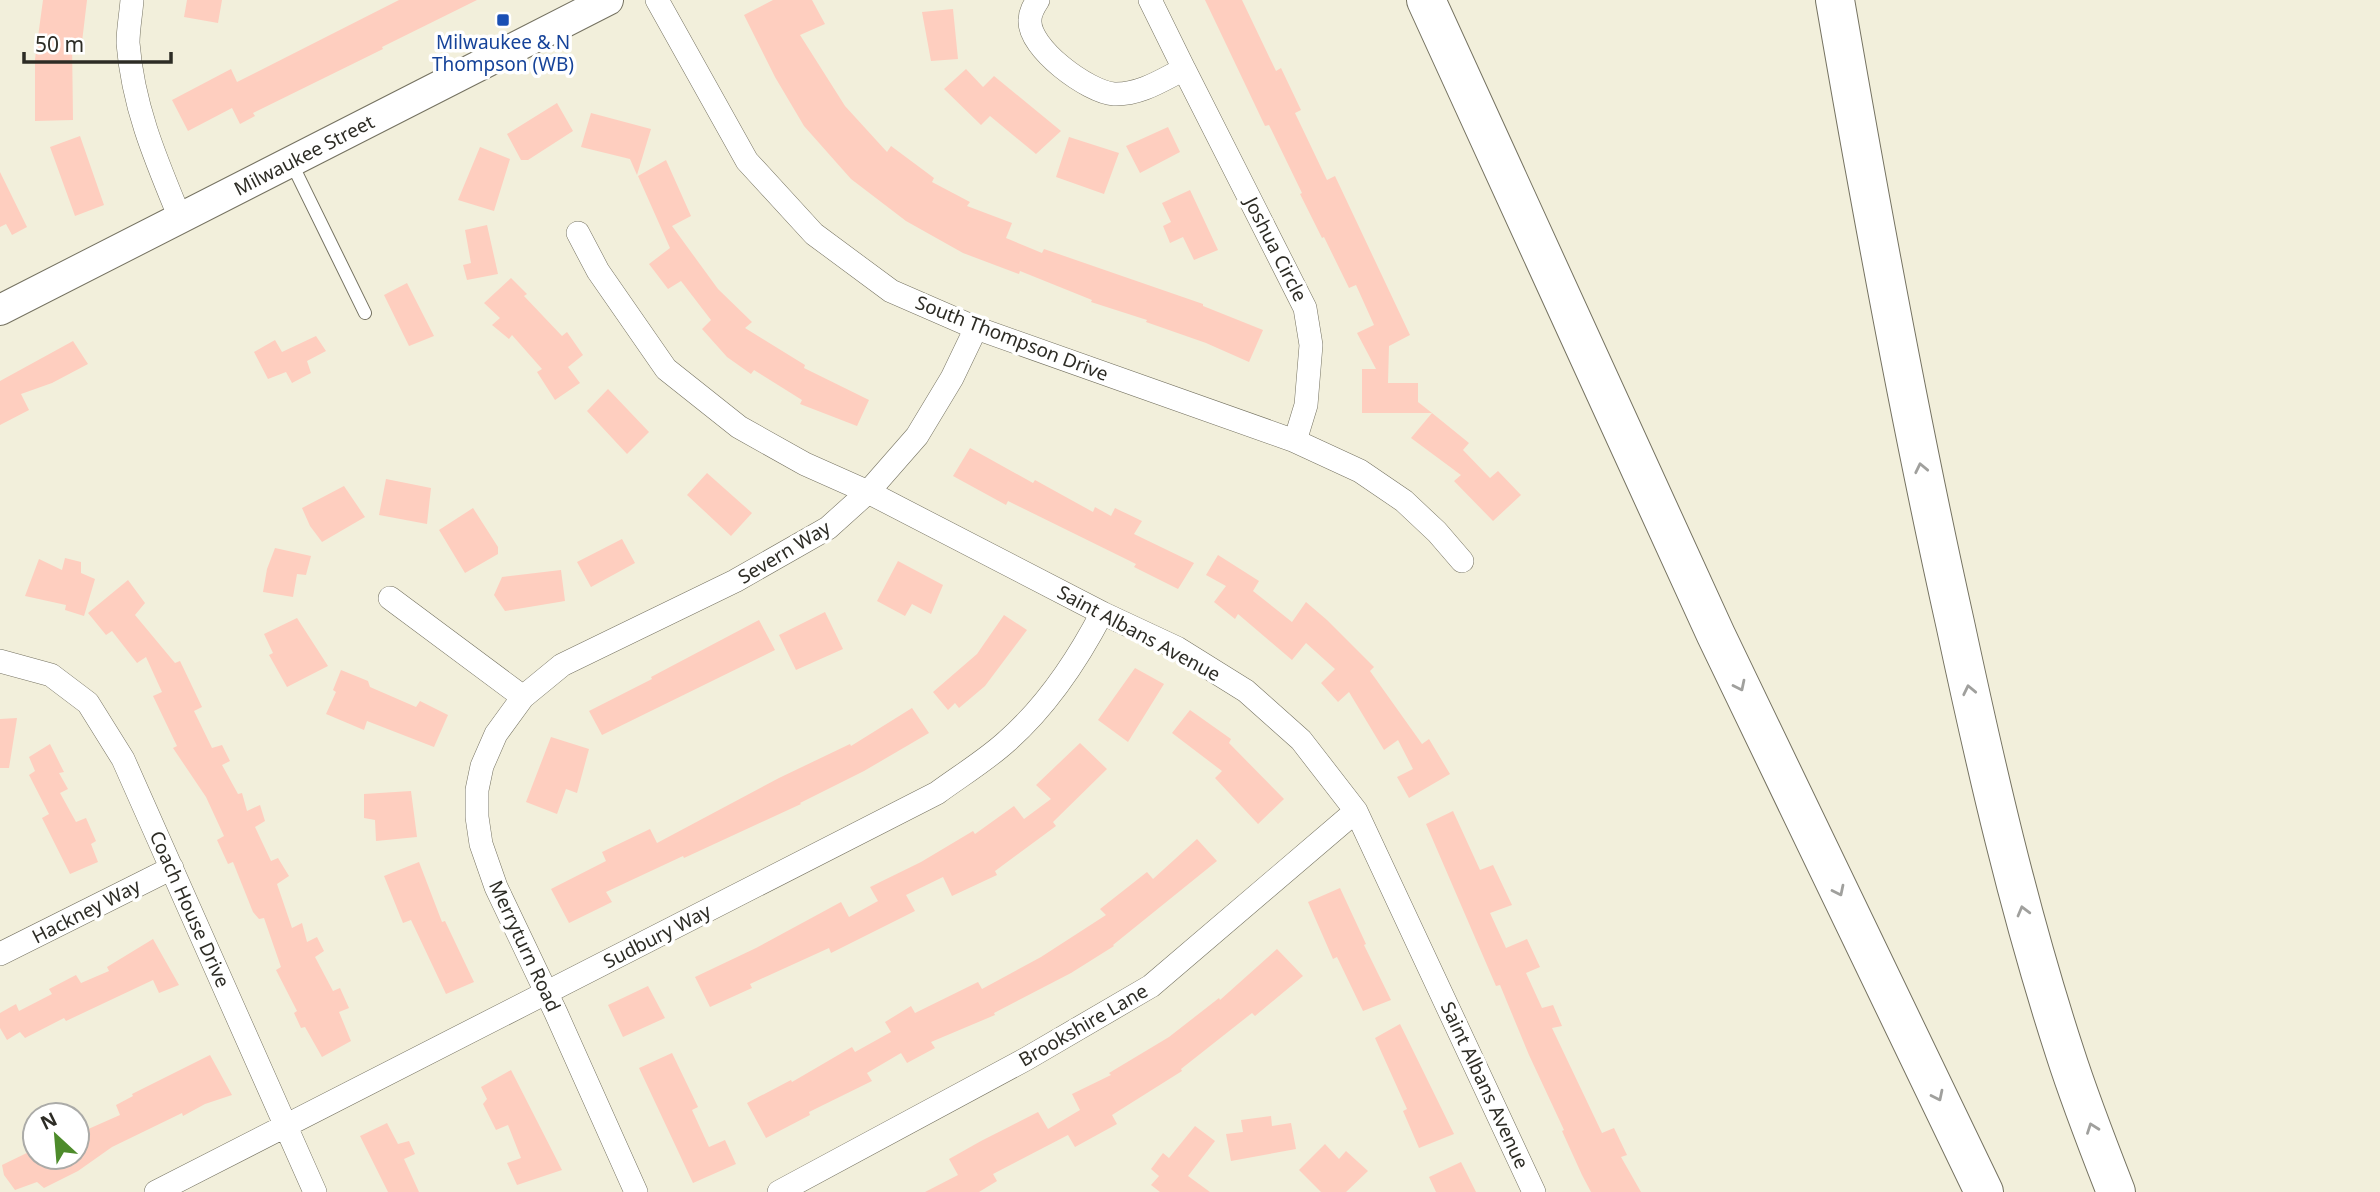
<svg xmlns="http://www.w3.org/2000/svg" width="2380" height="1192" font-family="'Noto Sans',sans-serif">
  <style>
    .building { fill: #fecebf }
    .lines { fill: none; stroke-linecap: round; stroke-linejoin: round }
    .service-casing { stroke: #757261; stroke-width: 14 }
    .minor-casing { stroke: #757261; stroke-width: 24 }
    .tertiary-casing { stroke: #757261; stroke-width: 32 }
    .motorway-casing { stroke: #757261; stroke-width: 40 }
    .service { stroke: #fff; stroke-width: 12 }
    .minor { stroke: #fff; stroke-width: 23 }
    .tertiary { stroke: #fff; stroke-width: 30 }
    .motorway { stroke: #fff; stroke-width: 38 }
    .oneway { stroke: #a0a09d }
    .transit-dot { fill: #1a4fb4; stroke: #fff; stroke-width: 2.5 }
    .labels { text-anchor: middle; stroke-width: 7; stroke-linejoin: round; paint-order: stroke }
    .transit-label { font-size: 19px; fill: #164399; stroke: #fff }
    .street-label { font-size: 19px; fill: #2d2c25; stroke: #fff }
  </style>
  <rect width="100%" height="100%" fill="#f2efdb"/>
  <path class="building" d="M 43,0 L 87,0 L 82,42 L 72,41 L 73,120 L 35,121 L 35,59 Z
    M 187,0 L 222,0 L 218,23 L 184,17 Z
    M 399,0 L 477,0 L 382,47 L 383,49 L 253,113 L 255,116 L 240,124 L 232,108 L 188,131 L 172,100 L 231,69 L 237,82 Z
    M 773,0 L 812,0 L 825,24 L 800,35 L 845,106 L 887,152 L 891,146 L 934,178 L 932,182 L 970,202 L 967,206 L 1012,223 L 1006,238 L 1042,253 L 1044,249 L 1203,304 L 1203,306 L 1263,330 L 1249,362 L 1206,343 L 1146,322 L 1147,320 L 1091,302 L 1092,300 L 1020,271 L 1019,274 L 963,253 L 906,221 L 851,179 L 804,126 L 775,77 L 744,15 Z
    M 1205,0 L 1242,0 L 1276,71 L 1281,68 L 1301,110 L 1295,113 L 1327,180 L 1335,176 L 1410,335 L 1389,346 L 1388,383 L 1418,383 L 1418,402 L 1432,413 L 1362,413 L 1362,369 L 1376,369 L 1357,333 L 1374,325 L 1356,285 L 1349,288 L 1324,237 L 1322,238 L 1300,194 L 1302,193 L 1269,125 L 1265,126 Z
    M 953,9 L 958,59 L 931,61 L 922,12 Z
    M 966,69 L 983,87 L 994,76 L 1061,131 L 1036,154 L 990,116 L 981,125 L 944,89 Z
    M 557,103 L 573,131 L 528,160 L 521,160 L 507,134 Z
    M 591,113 L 651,129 L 637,175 L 630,159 L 581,147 Z
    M 1168,127 L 1180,152 L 1140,173 L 1126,146 Z
    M 80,136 L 104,205 L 75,216 L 50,147 Z
    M 1069,137 L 1119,153 L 1104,194 L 1056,177 Z
    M 480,147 L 510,159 L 494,211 L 458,200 Z
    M 666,160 L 691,216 L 672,226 L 718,289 L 752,322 L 745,328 L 805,365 L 804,368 L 869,400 L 857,426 L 800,404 L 802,400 L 754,370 L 751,374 L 727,357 L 702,329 L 711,320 L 681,281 L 668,289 L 649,264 L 670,248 L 638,176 Z
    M 0,172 L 27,227 L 12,235 L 6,224 L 0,227 Z
    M 1190,190 L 1218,250 L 1194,260 L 1183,237 L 1170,243 L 1163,226 L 1171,222 L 1162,203 Z
    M 487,225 L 498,274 L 467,280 L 463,265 L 471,263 L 465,230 Z
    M 511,278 L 527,294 L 524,296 L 562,336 L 567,332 L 583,355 L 568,367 L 580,383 L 555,400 L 537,372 L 542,369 L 512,335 L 509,339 L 492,325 L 500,318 L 484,303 Z
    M 407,283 L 434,336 L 409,346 L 384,295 Z
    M 316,336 L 326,351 L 307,361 L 311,373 L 292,383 L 286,372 L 268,379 L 254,352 L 275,340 L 282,352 Z
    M 73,341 L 88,364 L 52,383 L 21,394 L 29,410 L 0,425 L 0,381 Z
    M 608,389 L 649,432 L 627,454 L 587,411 Z
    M 1432,413 L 1469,443 L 1463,450 L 1490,478 L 1498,471 L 1521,495 L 1493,521 L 1454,481 L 1461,475 L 1411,438 Z
    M 970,448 L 1033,483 L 1035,480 L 1093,512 L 1095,507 L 1111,516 L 1115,508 L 1142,521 L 1134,534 L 1194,563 L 1178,589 L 1134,567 L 1136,564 L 1008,501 L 1006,505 L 953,476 Z
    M 707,473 L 752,513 L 731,536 L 687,495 Z
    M 386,479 L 431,488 L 427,524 L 379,515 Z
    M 344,486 L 365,517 L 322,542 L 310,526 L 302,508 Z
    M 473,508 L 498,547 L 498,554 L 465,573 L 439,530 Z
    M 622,539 L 635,563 L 591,587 L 577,562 Z
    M 275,548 L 311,556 L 306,575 L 297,574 L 293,597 L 263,592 L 267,569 Z
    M 1218,555 L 1259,581 L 1253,591 L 1292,622 L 1306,602 L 1327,620 L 1374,667 L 1370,671 L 1422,744 L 1429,739 L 1450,774 L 1409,798 L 1397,777 L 1413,769 L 1398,740 L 1384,750 L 1349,692 L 1338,702 L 1321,683 L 1335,669 L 1306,643 L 1292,660 L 1238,614 L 1235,619 L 1214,602 L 1226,586 L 1206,575 Z
    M 65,558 L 81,562 L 81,573 L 95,579 L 84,616 L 65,610 L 66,605 L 25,596 L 39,559 L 62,570 Z
    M 898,561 L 943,585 L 931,614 L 912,604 L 905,616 L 877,601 Z
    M 561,570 L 565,601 L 505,611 L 494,595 L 502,577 Z
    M 128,580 L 145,603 L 135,615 L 175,663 L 180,661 L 202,707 L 194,711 L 212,748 L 222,745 L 230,761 L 222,765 L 238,794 L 242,793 L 247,811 L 260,805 L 265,821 L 255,827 L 271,861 L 278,858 L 289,876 L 277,884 L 292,928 L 302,923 L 307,942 L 317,937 L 324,951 L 315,957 L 333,991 L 340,988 L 349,1008 L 339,1012 L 351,1041 L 322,1057 L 305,1027 L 301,1028 L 294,1013 L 297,1011 L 276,970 L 281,967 L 264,918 L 259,919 L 253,912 L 233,862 L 228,864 L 217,840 L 224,836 L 206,797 L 173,748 L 177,746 L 153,696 L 162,692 L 146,657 L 137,663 L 112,631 L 106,635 L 88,613 Z
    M 825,612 L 843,649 L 796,670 L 779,635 Z
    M 1004,615 L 1027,630 L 985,686 L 959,708 L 955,703 L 948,710 L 933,692 L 977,654 Z
    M 297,618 L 328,666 L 287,687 L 269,655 L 273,653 L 264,634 Z
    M 759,620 L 775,650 L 602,735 L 589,711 L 652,679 L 651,677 Z
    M 1135,668 L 1164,684 L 1128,742 L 1098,720 Z
    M 341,670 L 368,681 L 370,687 L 416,707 L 420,701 L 448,715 L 434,747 L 367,721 L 364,730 L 326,714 L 336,692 L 333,690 Z
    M 912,708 L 929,733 L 864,771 L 800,803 L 801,804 L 684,858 L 683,856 L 606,892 L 612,902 L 569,923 L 551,889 L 606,861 L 602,852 L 650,829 L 657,843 L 779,778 L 850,744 L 851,746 Z
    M 1190,710 L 1231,739 L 1229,743 L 1284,799 L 1258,824 L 1215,778 L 1222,771 L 1172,733 Z
    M 17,718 L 9,768 L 0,768 L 0,719 Z
    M 551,737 L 589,749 L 577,793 L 566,789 L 557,814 L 526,802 Z
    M 1080,743 L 1107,769 L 1053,822 L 1056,826 L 995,871 L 997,875 L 952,896 L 943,877 L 906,895 L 915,911 L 831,953 L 829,948 L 750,984 L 752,988 L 710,1007 L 695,977 L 756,948 L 841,902 L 849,917 L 878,901 L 870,887 L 921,862 L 973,831 L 975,834 L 1014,806 L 1024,819 L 1051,799 L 1036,785 Z
    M 50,744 L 64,772 L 59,773 L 68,789 L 60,793 L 76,822 L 86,818 L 96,841 L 91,844 L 98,862 L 70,874 L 42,818 L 49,814 L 29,775 L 35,771 L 29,757 Z
    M 411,791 L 417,837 L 376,841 L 375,820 L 364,818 L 364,794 Z
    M 1453,811 L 1480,870 L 1493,865 L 1512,905 L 1490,913 L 1506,948 L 1527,939 L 1540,967 L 1526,973 L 1542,1008 L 1553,1005 L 1562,1026 L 1552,1028 L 1602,1133 L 1614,1128 L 1627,1155 L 1621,1157 L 1641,1192 L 1591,1192 L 1582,1175 L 1562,1131 L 1564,1130 L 1529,1055 L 1500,985 L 1496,986 L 1426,824 Z
    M 1197,839 L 1217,861 L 1113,945 L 1114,946 L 1071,973 L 994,1013 L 995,1015 L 931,1042 L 935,1048 L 907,1063 L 901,1053 L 867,1073 L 872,1081 L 809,1112 L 810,1115 L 766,1138 L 747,1103 L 791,1080 L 792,1082 L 852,1047 L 855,1052 L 891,1032 L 885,1022 L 911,1006 L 915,1013 L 978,982 L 982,989 L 1041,957 L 1106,915 L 1100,909 L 1147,872 L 1153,879 Z
    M 419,862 L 442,922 L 445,921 L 474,982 L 446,994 L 411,920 L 403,923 L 384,876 Z
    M 1340,888 L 1366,944 L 1364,945 L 1391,1000 L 1363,1011 L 1337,957 L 1333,959 L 1308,902 Z
    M 153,939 L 179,985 L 159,993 L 153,980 L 66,1021 L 64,1018 L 25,1038 L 20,1032 L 7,1040 L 0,1028 L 0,1013 L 16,1004 L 19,1011 L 52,994 L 49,989 L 76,975 L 81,983 L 109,971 L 107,967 Z
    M 1277,949 L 1303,976 L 1255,1016 L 1252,1013 L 1181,1069 L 1182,1071 L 1112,1115 L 1117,1124 L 1075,1147 L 1068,1135 L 993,1174 L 997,1181 L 979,1192 L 925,1192 L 958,1175 L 949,1159 L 981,1141 L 1038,1112 L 1048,1129 L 1080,1110 L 1072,1094 L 1111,1075 L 1109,1073 L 1169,1037 L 1219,998 L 1220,1000 Z
    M 648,986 L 665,1018 L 623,1037 L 608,1005 Z
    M 1400,1024 L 1454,1134 L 1419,1148 L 1403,1111 L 1407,1109 L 1375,1038 Z
    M 672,1053 L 698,1107 L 692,1110 L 709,1147 L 725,1140 L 736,1164 L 693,1183 L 639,1068 Z
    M 210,1055 L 232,1095 L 205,1104 L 183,1116 L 182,1113 L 112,1147 L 78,1171 L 44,1188 L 37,1182 L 15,1190 L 4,1175 L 2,1165 L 35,1149 L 35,1157 L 77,1157 L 77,1134 L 120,1115 L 116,1105 L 133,1096 L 132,1094 Z
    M 511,1070 L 562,1170 L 517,1185 L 507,1163 L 521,1158 L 508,1125 L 496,1130 L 483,1104 L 487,1099 L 481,1087 Z
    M 1271,1116 L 1272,1126 L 1291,1123 L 1296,1149 L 1231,1161 L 1226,1134 L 1243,1132 L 1241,1120 Z
    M 387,1123 L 398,1144 L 409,1141 L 415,1154 L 404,1159 L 419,1192 L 388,1192 L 360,1136 Z
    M 1195,1126 L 1215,1141 L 1188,1176 L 1210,1192 L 1160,1192 L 1151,1185 L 1159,1176 L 1151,1169 L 1163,1153 L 1169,1158 Z
    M 1325,1144 L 1339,1159 L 1346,1151 L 1368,1171 L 1346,1192 L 1321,1192 L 1299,1170 Z
    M 1461,1162 L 1476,1192 L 1436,1192 L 1429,1177 Z"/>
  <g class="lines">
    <defs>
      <path id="service" d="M 291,162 L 365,313"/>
      <path id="minor" d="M 132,0 C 131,14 128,29 128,43 C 133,107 156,160 180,218
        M 657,0 L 747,161 L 814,234 L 891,291 L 976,328 L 1295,441 L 1360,471 L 1404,501 L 1437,532 L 1462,561
        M 1038,0 C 1034,6 1030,12 1030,20 C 1028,48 1088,92 1114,94 C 1140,95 1162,80 1184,69 L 1150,0
        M 1184,69 L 1305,308 L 1311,345 L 1306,405 L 1295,441
        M 578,233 L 598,271 L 666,369 L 739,427 L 805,464 L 868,492 L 1102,613 L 1177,648 L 1246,691 L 1301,740 L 1356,811 L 1534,1192
        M 390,598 L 523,697
        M 0,661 L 51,675 L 88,703 L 123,759 L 315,1192
        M 0,954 L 172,868
        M 156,1192 L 937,793 C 960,776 985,761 1006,742 C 1046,707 1078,659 1102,613
        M 636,1192 L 556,1013 L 496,887 L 481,844 L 477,817 L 477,790 L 482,766 L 496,734 L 523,697 L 562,665 L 735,581 L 828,528 L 868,492 L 917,436 L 952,378 L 976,328
        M 779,1192 L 1026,1059 L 1151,986 L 1356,811"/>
      <path id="tertiary" d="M 0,310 L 608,0"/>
      <path id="motorway" d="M 1426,0 L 1716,635 L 1984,1192
        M 1835,0 C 1871,209 1909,417 1955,623 C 1986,768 2019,912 2065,1053 C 2080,1100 2098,1146 2116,1192"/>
    </defs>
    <use href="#service" class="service-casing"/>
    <use href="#minor" class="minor-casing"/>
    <use href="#tertiary" class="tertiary-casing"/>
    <use href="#motorway" class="motorway-casing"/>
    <use href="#service" class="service"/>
    <use href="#minor" class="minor"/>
    <use href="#tertiary" class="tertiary"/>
    <use href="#motorway" class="motorway"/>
  </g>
  <defs><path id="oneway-chevron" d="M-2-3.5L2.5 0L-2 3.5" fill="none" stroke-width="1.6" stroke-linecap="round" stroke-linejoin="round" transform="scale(1.75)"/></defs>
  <g class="oneway">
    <use href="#oneway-chevron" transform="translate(1921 468) rotate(-102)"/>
    <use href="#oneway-chevron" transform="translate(1740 686) rotate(64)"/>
    <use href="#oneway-chevron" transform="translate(1969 690) rotate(-102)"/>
    <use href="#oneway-chevron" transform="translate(1839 891) rotate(64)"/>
    <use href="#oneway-chevron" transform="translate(2023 911) rotate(-105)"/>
    <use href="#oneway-chevron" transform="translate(1938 1096) rotate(64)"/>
    <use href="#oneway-chevron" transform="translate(2092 1128) rotate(-110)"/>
  </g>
  <rect class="transit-dot" x="496" y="13" width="14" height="14" rx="3.5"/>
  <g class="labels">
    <g class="transit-label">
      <text x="503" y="49">Milwaukee &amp; N<tspan x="503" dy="22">Thompson (WB)</tspan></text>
    </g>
    <g class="street-label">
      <text transform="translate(304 155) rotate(-27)" y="7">Milwaukee Street</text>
      <text transform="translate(1276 249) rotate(63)" y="7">Joshua Circle</text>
      <text transform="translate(1012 338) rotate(21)" y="7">South Thompson Drive</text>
      <text transform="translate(784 552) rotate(-31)" y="7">Severn Way</text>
      <text transform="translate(1139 633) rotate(28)" y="7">Saint Albans Avenue</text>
      <text transform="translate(190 909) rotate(66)" y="7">Coach House Drive</text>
      <text transform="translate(86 911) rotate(-27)" y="7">Hackney Way</text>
      <text transform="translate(657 936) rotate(-27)" y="7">Sudbury Way</text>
      <text transform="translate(525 946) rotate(65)" y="7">Merryturn Road</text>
      <text transform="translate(1083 1025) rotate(-30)" y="7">Brookshire Lane</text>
      <text transform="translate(1485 1085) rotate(65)" y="7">Saint Albans Avenue</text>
    </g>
  </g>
  <g transform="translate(56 1136) rotate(334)"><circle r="33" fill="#ffffff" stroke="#ababa8" stroke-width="2"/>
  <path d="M0-5L12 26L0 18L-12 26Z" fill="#4d8b2b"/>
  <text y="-10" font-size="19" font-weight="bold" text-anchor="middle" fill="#2d2c25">N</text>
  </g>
  <path d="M24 52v10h147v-10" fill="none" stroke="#2d2c25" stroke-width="3.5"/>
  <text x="35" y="52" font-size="21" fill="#2d2c25" stroke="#ffffff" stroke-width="5" paint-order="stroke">50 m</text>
</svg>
